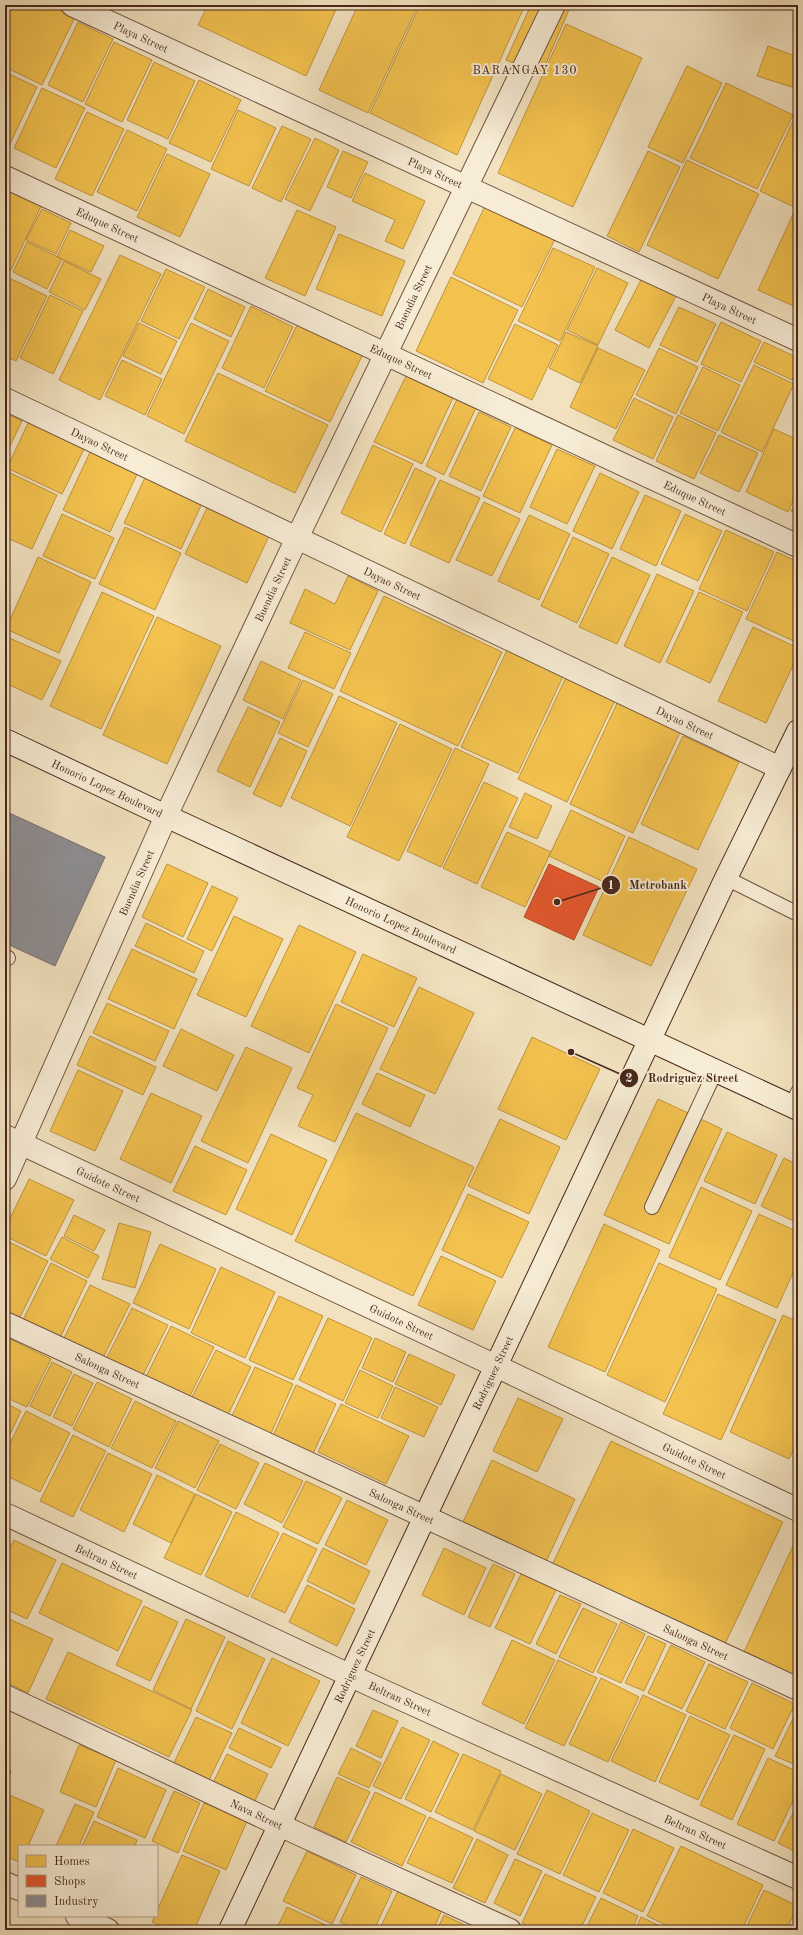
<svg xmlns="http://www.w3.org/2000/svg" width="803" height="1935" font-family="'Old Standard TT',serif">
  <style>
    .homes { fill: #f2c14e; stroke: #bf933e }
    .shops { fill: #e4572e; stroke: #b54928 }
    .industry { fill: #8d8d92; stroke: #786e6e }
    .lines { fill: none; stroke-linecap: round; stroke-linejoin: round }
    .lane-casing { stroke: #725643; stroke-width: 16 }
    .street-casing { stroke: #725643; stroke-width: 24 }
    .secondary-casing { stroke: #48271a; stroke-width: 24 }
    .lane { stroke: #f7ecd5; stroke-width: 14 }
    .street { stroke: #f7ecd5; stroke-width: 22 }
    .secondary { stroke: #f7ecd5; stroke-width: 22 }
    .labels { text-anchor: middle; stroke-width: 4; stroke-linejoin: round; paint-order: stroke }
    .street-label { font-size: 11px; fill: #48271a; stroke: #f7ecd5 }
    .neighbourhood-label { font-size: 12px; letter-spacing: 1px; fill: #48271a; stroke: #f7ecd5 }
    .leader { fill: none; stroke: #48271a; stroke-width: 1.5 }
    .callout-dot { fill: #48271a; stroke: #f7ecd5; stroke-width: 1.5 }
    .mark-label { font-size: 12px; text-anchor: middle; font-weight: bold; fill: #fff }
    .callout-label { font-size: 12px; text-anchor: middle; font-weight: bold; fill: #48271a; stroke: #f7ecd5; stroke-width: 4; stroke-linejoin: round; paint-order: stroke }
  </style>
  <rect width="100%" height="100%" fill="#f2e2bf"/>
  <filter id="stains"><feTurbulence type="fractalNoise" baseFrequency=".005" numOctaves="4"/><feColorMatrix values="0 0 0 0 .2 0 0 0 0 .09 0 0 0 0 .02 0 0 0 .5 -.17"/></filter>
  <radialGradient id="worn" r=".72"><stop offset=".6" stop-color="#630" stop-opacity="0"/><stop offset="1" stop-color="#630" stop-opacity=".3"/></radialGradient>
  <path class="homes" d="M 5,5 L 50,5 L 75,17 L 42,85 L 5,67 Z
    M 208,5 L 338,5 L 306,76 L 198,25 Z
    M 358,5 L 418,5 L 368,113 L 319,90 Z
    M 420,5 L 525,5 L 457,155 L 370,113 Z
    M 531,5 L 571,5 L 541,75 L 506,60 Z
    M 78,22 L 113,39 L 83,102 L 48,85 Z
    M 566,24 L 642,58 L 573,207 L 498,173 Z
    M 114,42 L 152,60 L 122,122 L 85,104 Z
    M 768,46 L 798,57 L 798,89 L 757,76 Z
    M 154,62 L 195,81 L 168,139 L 127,120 Z
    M 687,66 L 722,83 L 683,163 L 648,147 Z
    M 5,72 L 37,87 L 8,148 L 5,147 Z
    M 199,80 L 241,100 L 211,162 L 169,143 Z
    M 726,83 L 793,115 L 757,189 L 690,158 Z
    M 42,88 L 85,108 L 56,168 L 14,148 Z
    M 238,110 L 276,128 L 249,186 L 211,169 Z
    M 798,110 L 798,308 L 758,290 L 796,208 L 760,191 Z
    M 87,112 L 124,129 L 92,196 L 55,179 Z
    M 282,126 L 311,139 L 281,202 L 252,188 Z
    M 127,130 L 167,149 L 137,211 L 97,192 Z
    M 315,138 L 339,150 L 310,211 L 285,199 Z
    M 343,151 L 368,162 L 351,198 L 327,187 Z
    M 648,151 L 680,167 L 639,252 L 607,236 Z
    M 167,154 L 210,174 L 180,237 L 137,217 Z
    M 687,160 L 759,194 L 718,279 L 647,245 Z
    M 365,173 L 425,201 L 403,249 L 385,241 L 395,220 L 352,201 Z
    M 5,187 L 42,204 L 11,270 L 5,267 Z
    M 485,206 L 555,239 L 522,307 L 453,274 Z
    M 42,209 L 71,223 L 56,254 L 26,240 Z
    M 297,210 L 336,227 L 305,296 L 265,278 Z
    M 70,230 L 104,246 L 91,272 L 57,257 Z
    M 339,234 L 405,261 L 382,316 L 316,289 Z
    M 27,242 L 62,259 L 47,289 L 13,272 Z
    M 553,248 L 595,267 L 560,341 L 518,321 Z
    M 120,255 L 161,274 L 100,400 L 59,380 Z
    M 64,261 L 101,279 L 85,310 L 49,292 Z
    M 597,268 L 628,283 L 598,345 L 567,330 Z
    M 166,269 L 205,287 L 179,339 L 141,321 Z
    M 5,276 L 47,296 L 16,361 L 5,356 Z
    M 643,276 L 677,294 L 649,348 L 615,330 Z
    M 451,277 L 518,310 L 483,383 L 416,351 Z
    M 208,289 L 245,307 L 231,337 L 194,319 Z
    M 50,295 L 83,311 L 53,374 L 20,358 Z
    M 251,306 L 293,327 L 264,388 L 222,368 Z
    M 679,307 L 716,324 L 697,362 L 660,345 Z
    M 299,321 L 364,352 L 330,422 L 265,391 Z
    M 721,322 L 761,341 L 741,382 L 701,364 Z
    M 139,323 L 177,341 L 161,374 L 123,356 Z
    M 191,323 L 229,341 L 184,434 L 147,416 Z
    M 515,324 L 558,345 L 532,400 L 488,379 Z
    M 566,332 L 598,346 L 580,383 L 549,368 Z
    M 764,342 L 798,358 L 798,367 L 792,380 L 754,362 Z
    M 598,348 L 645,370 L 616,429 L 570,407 Z
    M 659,348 L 698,367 L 676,414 L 636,395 Z
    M 122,360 L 162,379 L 145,415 L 105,396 Z
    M 754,365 L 794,384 L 762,452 L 721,432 Z
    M 703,367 L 740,385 L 718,431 L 680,413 Z
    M 218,373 L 328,425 L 295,493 L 185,441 Z
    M 406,376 L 453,398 L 422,464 L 374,442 Z
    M 634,398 L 673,417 L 653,459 L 613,440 Z
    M 457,399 L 476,408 L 444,475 L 426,466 Z
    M 479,412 L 511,427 L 481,491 L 449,476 Z
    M 5,413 L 22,421 L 5,456 Z
    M 678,415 L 716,433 L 694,479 L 656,461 Z
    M 29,421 L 85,447 L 62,494 L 7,468 Z
    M 515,428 L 552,445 L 520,513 L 483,496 Z
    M 774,429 L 798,440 L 798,490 L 788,512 L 746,492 Z
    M 719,435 L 758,453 L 739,492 L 700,473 Z
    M 373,445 L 413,464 L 381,532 L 341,513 Z
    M 92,448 L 139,470 L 110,532 L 63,510 Z
    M 557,449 L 595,466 L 567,524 L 530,507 Z
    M 415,468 L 436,478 L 405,544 L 384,534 Z
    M 6,471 L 57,495 L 32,549 L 5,537 Z
    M 148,471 L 205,497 L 181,549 L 124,523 Z
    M 600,473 L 639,492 L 612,549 L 573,531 Z
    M 440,480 L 480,498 L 449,563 L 410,545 Z
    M 645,495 L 681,511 L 656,566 L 620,549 Z
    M 798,496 L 798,514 L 791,511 Z
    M 484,502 L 520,519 L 492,576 L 456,560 Z
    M 207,508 L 269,536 L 247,583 L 185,554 Z
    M 62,514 L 114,538 L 95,579 L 43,556 Z
    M 685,514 L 722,531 L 698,581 L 661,564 Z
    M 529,515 L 570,534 L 539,600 L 498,581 Z
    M 125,527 L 181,553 L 155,610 L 99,584 Z
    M 726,530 L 774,552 L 747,611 L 699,589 Z
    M 573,537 L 609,554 L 577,623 L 541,606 Z
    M 777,552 L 798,562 L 798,643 L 746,619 Z
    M 38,557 L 91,582 L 59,653 L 6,629 Z
    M 612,557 L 650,575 L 617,644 L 579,627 Z
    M 657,574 L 694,591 L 660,663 L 624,646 Z
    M 348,576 L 378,591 L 350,650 L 290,623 L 305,589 L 335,604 Z
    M 102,592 L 154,616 L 101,729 L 50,706 Z
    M 699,592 L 743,612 L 710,683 L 666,662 Z
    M 384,596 L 502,652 L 458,746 L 340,691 Z
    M 157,617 L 221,646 L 167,764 L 103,735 Z
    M 753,627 L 798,648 L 798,655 L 766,723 L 718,701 Z
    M 305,632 L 351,653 L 334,689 L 288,668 Z
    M 5,636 L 61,661 L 42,700 L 5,683 Z
    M 510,644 L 566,670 L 518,773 L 461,747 Z
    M 261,661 L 301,680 L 283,719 L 243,700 Z
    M 569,671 L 618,694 L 567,802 L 518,779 Z
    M 303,680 L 333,694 L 308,747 L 278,733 Z
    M 339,696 L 397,723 L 350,826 L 291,798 Z
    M 619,699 L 682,728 L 633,833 L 570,804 Z
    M 248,707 L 280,722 L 250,787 L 217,771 Z
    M 400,724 L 452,749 L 399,861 L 347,837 Z
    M 683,736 L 739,762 L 698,850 L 641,824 Z
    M 280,738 L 307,751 L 281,807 L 253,794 Z
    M 455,748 L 489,764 L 441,867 L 407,851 Z
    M 484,782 L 518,798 L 477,884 L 443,868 Z
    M 525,793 L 552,806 L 537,839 L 509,827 Z
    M 571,810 L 625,836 L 604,882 L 549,856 Z
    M 507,832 L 551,852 L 525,907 L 481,887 Z
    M 629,837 L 697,869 L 651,966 L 583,935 Z
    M 167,864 L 208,883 L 183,937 L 142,917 Z
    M 212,886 L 238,898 L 212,951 L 187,939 Z
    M 234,916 L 283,939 L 246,1017 L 197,995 Z
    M 146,923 L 204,951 L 194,973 L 135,946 Z
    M 299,925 L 356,952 L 309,1053 L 251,1026 Z
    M 132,949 L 197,979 L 174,1029 L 108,999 Z
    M 363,954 L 417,978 L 394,1027 L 341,1002 Z
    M 419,987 L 474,1013 L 435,1094 L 380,1069 Z
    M 107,1003 L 169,1031 L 155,1061 L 93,1033 Z
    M 336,1004 L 388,1028 L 335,1142 L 298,1126 L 313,1095 L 297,1088 Z
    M 181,1029 L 234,1055 L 217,1091 L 163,1066 Z
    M 90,1036 L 156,1067 L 143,1095 L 77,1065 Z
    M 532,1037 L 600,1069 L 566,1140 L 498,1109 Z
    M 246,1047 L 292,1068 L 248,1163 L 201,1141 Z
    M 78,1070 L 123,1091 L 95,1151 L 50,1131 Z
    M 377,1073 L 425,1095 L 410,1127 L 362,1104 Z
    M 151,1093 L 202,1116 L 171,1183 L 120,1159 Z
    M 658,1099 L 722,1129 L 669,1244 L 604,1215 Z
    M 356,1113 L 474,1167 L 413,1296 L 295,1241 Z
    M 500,1119 L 560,1147 L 529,1214 L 468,1186 Z
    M 727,1132 L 777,1155 L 755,1204 L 704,1181 Z
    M 271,1134 L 327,1160 L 292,1235 L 236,1209 Z
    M 195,1146 L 247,1170 L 226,1215 L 173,1191 Z
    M 784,1158 L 798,1165 L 798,1223 L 761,1206 Z
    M 29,1179 L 74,1200 L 46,1256 L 5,1236 L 5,1229 Z
    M 701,1187 L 752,1211 L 720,1280 L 669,1257 Z
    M 468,1194 L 529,1222 L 502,1278 L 442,1250 Z
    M 759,1214 L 798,1232 L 798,1262 L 777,1308 L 726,1285 Z
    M 74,1215 L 105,1230 L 94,1251 L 64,1236 Z
    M 119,1223 L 151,1232 L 135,1288 L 102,1279 Z
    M 604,1224 L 660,1250 L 605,1372 L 548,1347 Z
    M 62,1237 L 99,1256 L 88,1278 L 50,1259 Z
    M 5,1240 L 48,1261 L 18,1321 L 5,1315 Z
    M 160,1244 L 216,1269 L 189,1329 L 133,1303 Z
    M 441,1256 L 496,1281 L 473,1330 L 418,1305 Z
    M 51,1263 L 87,1281 L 60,1338 L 23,1320 Z
    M 659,1263 L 717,1289 L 665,1402 L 607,1375 Z
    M 221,1267 L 275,1292 L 245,1358 L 191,1333 Z
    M 90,1285 L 130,1304 L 103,1358 L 64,1338 Z
    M 718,1294 L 776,1320 L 721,1440 L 663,1414 Z
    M 279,1296 L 323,1316 L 293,1380 L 249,1360 Z
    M 132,1308 L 168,1325 L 142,1377 L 106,1359 Z
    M 783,1315 L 798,1322 L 798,1440 L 789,1459 L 730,1432 Z
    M 328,1318 L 372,1338 L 343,1401 L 299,1380 Z
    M 171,1326 L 214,1347 L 188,1400 L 145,1379 Z
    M 375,1338 L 406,1352 L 393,1382 L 362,1368 Z
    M 10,1339 L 51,1359 L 27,1407 L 5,1397 L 5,1350 Z
    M 216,1350 L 251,1367 L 228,1415 L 192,1397 Z
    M 409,1354 L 455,1375 L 441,1405 L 395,1384 Z
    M 52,1362 L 72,1372 L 50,1416 L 30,1406 Z
    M 255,1367 L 293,1384 L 269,1438 L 230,1420 Z
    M 360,1370 L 393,1386 L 378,1418 L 345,1403 Z
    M 74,1374 L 93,1383 L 72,1426 L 53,1417 Z
    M 97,1382 L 132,1399 L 109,1447 L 73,1429 Z
    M 296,1385 L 336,1404 L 311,1458 L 271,1440 Z
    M 395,1387 L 438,1407 L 424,1437 L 381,1418 Z
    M 518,1398 L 563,1419 L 537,1472 L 493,1451 Z
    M 135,1401 L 176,1421 L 152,1468 L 111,1448 Z
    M 5,1403 L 21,1411 L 5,1445 Z
    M 341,1404 L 409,1436 L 386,1484 L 318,1452 Z
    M 26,1411 L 70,1433 L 40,1492 L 5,1475 L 5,1453 Z
    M 178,1421 L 219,1441 L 195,1488 L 155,1468 Z
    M 73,1435 L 106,1451 L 73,1517 L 40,1501 Z
    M 611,1441 L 783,1522 L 724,1646 L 552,1565 Z
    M 220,1444 L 259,1463 L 236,1509 L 197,1490 Z
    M 798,1449 L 798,1463 L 793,1460 Z
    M 108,1453 L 152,1474 L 124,1532 L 80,1510 Z
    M 492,1460 L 575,1499 L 545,1564 L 462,1524 Z
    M 265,1463 L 303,1481 L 282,1523 L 244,1504 Z
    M 157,1475 L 195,1494 L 171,1543 L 133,1524 Z
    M 306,1481 L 342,1498 L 318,1544 L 283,1527 Z
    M 196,1494 L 232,1512 L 201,1575 L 164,1558 Z
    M 347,1500 L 388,1520 L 366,1565 L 325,1545 Z
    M 236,1512 L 279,1533 L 248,1597 L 205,1576 Z
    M 283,1533 L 317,1549 L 285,1613 L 251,1597 Z
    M 798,1535 L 798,1677 L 744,1652 Z
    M 14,1540 L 56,1560 L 27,1619 L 5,1609 L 5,1558 Z
    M 323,1548 L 370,1571 L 354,1604 L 307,1581 Z
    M 444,1548 L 486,1568 L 464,1615 L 422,1595 Z
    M 62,1563 L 142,1601 L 118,1651 L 39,1613 Z
    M 493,1564 L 515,1574 L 490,1627 L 468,1617 Z
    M 521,1574 L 556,1590 L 530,1644 L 495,1628 Z
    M 307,1585 L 355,1609 L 337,1646 L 289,1622 Z
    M 560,1595 L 581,1604 L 556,1654 L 536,1644 Z
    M 144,1606 L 178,1622 L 150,1681 L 116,1665 Z
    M 583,1608 L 617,1624 L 593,1673 L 559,1657 Z
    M 5,1617 L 53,1639 L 28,1693 L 5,1682 Z
    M 186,1619 L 225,1637 L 191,1709 L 153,1690 Z
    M 621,1622 L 645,1634 L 621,1683 L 597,1672 Z
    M 648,1636 L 666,1644 L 644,1691 L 625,1683 Z
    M 512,1640 L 555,1660 L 524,1724 L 482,1704 Z
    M 228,1641 L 265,1659 L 232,1729 L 196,1711 Z
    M 671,1645 L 705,1662 L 682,1709 L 648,1693 Z
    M 68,1652 L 192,1710 L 169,1757 L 46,1699 Z
    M 272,1658 L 320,1681 L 288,1746 L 241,1723 Z
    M 558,1660 L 597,1678 L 564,1746 L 525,1728 Z
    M 709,1664 L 748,1682 L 725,1729 L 686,1711 Z
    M 601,1678 L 639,1697 L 608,1762 L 569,1744 Z
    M 752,1683 L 795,1704 L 773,1749 L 730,1728 Z
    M 643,1695 L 686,1715 L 655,1782 L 611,1761 Z
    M 798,1708 L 798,1766 L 775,1756 Z
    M 373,1710 L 398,1721 L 381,1758 L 356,1746 Z
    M 690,1716 L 730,1735 L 698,1800 L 659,1782 Z
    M 196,1717 L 232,1733 L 207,1784 L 172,1767 Z
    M 402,1727 L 430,1740 L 401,1799 L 373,1786 Z
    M 239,1728 L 281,1748 L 271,1768 L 229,1748 Z
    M 734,1735 L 765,1749 L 732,1820 L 700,1805 Z
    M 433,1741 L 459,1754 L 431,1812 L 405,1799 Z
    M 79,1745 L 116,1760 L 96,1807 L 60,1792 Z
    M 351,1748 L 381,1763 L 369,1788 L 338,1774 Z
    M 227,1754 L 268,1774 L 252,1807 L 211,1787 Z
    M 463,1754 L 501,1771 L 473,1830 L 435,1812 Z
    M 768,1758 L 798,1772 L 798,1790 L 774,1841 L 737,1824 Z
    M 5,1768 L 11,1771 L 5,1784 Z
    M 118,1768 L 166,1790 L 145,1838 L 97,1817 Z
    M 501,1774 L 542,1794 L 515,1850 L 474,1831 Z
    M 337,1777 L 370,1792 L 346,1842 L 314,1827 Z
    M 547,1790 L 590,1811 L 560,1874 L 517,1854 Z
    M 174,1791 L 200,1803 L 178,1853 L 152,1841 Z
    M 375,1792 L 426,1816 L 402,1866 L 351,1842 Z
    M 7,1794 L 44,1810 L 28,1846 L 19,1846 L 19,1862 L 5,1856 L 5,1798 Z
    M 204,1803 L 247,1821 L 226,1870 L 183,1851 Z
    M 798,1803 L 798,1853 L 778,1843 Z
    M 75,1804 L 94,1812 L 79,1846 L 56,1846 Z
    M 592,1813 L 629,1830 L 599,1892 L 563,1875 Z
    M 429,1817 L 473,1838 L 452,1883 L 407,1863 Z
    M 94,1821 L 137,1840 L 135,1846 L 82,1846 Z
    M 633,1829 L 674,1848 L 643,1912 L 603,1893 Z
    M 477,1839 L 508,1855 L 485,1903 L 453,1888 Z
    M 681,1846 L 763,1885 L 742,1930 L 676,1930 L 647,1916 Z
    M 307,1851 L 356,1875 L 332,1924 L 283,1901 Z
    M 182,1855 L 220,1871 L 194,1930 L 171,1930 L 152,1922 L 155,1916 L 157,1916 L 157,1911 Z
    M 515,1859 L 542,1871 L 520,1916 L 494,1903 Z
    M 545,1874 L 596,1897 L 580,1930 L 536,1930 L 522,1923 Z
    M 361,1877 L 392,1891 L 374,1930 L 357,1930 L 340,1922 Z
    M 399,1889 L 442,1910 L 433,1930 L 379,1930 Z
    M 764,1890 L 798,1906 L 786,1930 L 745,1930 Z
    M 601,1898 L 638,1916 L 632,1930 L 585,1930 Z
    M 287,1907 L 330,1927 L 329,1930 L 276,1930 Z
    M 444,1915 L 475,1930 L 437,1930 Z
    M 641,1917 L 669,1930 L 635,1930 Z"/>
  <path class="shops" d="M 549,864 L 599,887 L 574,940 L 524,917 Z"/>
  <path class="industry" d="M 5,811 L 105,857 L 55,966 L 5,943 Z"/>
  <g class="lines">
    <defs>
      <path id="lane" d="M 726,878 L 798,914
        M 5,956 L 8,958
        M 792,1106 L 798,1092
        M 652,1207 L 716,1070"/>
      <g id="street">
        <path id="s1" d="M 72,5 L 798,340"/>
        <path id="s2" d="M 5,177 L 798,546"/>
        <path id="s3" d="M 5,399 L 780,768"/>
        <path id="s4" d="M 5,1136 L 496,1366 L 798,1510"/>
        <path id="s5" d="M 5,1179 L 166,816 L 297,538 L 554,5"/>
        <path id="s6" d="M 5,1323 L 798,1689"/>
        <path id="s7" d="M 5,1514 L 379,1689 L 798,1878"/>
        <path id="s8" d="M 5,1696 L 303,1836 L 510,1930"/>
        <path d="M 5,1883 L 19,1889"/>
        <path d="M 77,1916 L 108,1930"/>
      </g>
      <g id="secondary">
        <path id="s9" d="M 5,740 L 166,816 L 798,1109"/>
        <path id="s10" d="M 230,1930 L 726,878 L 798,731"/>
      </g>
    </defs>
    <use href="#lane" class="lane-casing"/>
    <use href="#street" class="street-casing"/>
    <use href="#secondary" class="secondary-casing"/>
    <use href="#lane" class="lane"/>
    <use href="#street" class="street"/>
    <use href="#secondary" class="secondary"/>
  </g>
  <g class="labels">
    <g class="street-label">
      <text dy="4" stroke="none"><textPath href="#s1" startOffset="76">Playa Street</textPath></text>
      <text dy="4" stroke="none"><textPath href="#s1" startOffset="400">Playa Street</textPath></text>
      <text dy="4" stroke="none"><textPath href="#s2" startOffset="113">Eduque Street</textPath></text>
      <text dy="4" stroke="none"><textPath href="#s5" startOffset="972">Buendia Street</textPath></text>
      <text dy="4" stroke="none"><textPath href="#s1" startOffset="724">Playa Street</textPath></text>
      <text dy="4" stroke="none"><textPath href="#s2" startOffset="437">Eduque Street</textPath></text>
      <text dy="4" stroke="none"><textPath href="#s3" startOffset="105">Dayao Street</textPath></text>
      <text dy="4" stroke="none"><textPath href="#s2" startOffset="761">Eduque Street</textPath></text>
      <text dy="4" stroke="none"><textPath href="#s3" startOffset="429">Dayao Street</textPath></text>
      <text dy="4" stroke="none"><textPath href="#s5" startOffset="648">Buendia Street</textPath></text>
      <text dy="4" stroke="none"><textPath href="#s3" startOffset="753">Dayao Street</textPath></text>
      <text dy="4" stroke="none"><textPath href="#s9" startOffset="113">Honorio Lopez Boulevard</textPath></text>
      <text dy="4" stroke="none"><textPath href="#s5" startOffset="324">Buendia Street</textPath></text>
      <text dy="4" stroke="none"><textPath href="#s9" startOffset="437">Honorio Lopez Boulevard</textPath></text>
      <text dy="4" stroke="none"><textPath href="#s4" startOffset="114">Guidote Street</textPath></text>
      <text dy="4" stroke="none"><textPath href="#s4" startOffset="438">Guidote Street</textPath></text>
      <text dy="4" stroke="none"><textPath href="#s6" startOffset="113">Salonga Street</textPath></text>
      <text dy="4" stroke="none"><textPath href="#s10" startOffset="616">Rodriguez Street</textPath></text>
      <text dy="4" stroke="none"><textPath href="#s4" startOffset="762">Guidote Street</textPath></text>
      <text dy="4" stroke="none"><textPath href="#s6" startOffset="437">Salonga Street</textPath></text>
      <text dy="4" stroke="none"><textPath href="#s7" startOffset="112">Beltran Street</textPath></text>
      <text dy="4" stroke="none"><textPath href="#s6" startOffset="761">Salonga Street</textPath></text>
      <text dy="4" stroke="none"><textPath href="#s10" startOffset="292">Rodriguez Street</textPath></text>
      <text dy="4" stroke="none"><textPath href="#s7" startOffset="436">Beltran Street</textPath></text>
      <text dy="4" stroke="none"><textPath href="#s8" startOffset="278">Nava Street</textPath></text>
      <text dy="4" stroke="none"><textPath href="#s7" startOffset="760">Beltran Street</textPath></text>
    </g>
    <g class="neighbourhood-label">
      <text x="525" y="74">BARANGAY 130</text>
    </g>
  </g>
  <path class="leader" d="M557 902L611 885M571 1052L629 1078"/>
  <g class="callout-dot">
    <circle cx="557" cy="902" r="4"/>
    <circle cx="571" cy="1052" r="4"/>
    <circle cx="611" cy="885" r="10"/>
    <circle cx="629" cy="1078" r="10"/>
  </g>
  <g class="mark-label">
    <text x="611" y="889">1</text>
    <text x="629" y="1082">2</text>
  </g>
  <g class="callout-label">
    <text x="658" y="889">Metrobank</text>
    <text x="693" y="1082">Rodriguez Street</text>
  </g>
  <rect width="803" height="1935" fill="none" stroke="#f2e2bf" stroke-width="20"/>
  <rect x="6" y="6" width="791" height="1923" fill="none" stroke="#48271a" stroke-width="2"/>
  <rect x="10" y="10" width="783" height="1915" fill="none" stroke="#48271a"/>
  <rect x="18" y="1845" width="140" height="72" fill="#f7ecd5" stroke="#b19d8a"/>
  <rect x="26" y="1855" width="20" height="12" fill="#f2c14e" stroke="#b19d8a"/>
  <text x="54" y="1865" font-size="12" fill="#48271a">Homes</text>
  <rect x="26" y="1875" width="20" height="12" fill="#e4572e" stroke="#b19d8a"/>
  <text x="54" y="1885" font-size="12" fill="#48271a">Shops</text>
  <rect x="26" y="1895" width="20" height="12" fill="#8d8d92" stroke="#b19d8a"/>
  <text x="54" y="1905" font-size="12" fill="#48271a">Industry</text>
  <rect width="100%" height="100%" filter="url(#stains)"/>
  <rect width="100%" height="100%" fill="url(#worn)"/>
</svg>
